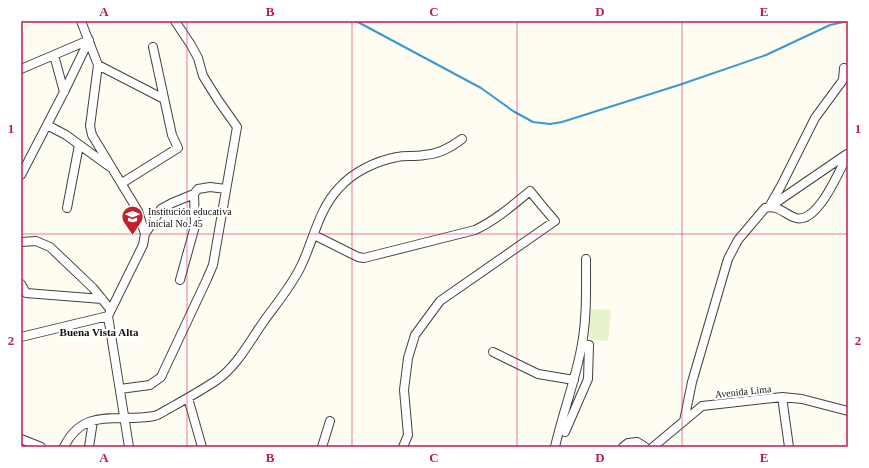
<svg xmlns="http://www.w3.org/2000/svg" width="869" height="468" font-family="Georgia,serif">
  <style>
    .pitch { fill: #e6f3cb }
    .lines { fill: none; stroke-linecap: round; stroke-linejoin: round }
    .stream { stroke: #3899d3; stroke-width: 2 }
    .minor-casing { stroke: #424242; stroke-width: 10 }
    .minor { stroke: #fff; stroke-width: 8 }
    .grid { fill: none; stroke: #c2185b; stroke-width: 1; stroke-opacity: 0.55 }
    .labels { text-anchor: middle; stroke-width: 4; stroke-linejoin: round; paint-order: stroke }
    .poi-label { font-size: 10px; fill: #0f0f0f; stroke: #fff; text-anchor: start }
    .street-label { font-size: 10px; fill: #0f0f0f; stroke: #fff }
    .neighbourhood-label { font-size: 11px; font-weight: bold; fill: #0f0f0f; stroke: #fff }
    .neatline { fill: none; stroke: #c2185b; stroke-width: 1.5 }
    .grid-label { font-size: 13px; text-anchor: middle; font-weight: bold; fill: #c2185b }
  </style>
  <rect width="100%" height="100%" fill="#fffcf2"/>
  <path class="pitch" d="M 591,309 L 611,310 L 608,341 L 589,339 Z"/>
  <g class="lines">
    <path class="stream" d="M 356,21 L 481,88 L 513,111 L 533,122 L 550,124 L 562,122 L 679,85 L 766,55 L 830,25 L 848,21"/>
    <defs>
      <path id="minor" d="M 81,21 L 98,65 L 90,126 L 92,135 L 138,211 L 145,234 L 143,245 L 108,316 L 129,447
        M 54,55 L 64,92
        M 98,65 L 164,99
        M 21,69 L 89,40
        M 47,125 L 66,135 L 110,167
        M 21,175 L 64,92 L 89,40
        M 122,183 L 178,148 L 172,135 L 153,47
        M 771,206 L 847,154
        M 769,207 L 781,186 L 815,118 L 843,80 L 844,68
        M 67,208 L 79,145
        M 145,234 L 161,209 L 172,203 L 194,194 L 198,189 L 210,187 L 226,189
        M 314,235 L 358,257 L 364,258 L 475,230 C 496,220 513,205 530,191 L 543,207 L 555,221 L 440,301 L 415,335 L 408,358 L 404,390 L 408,435 L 403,447
        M 21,242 L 36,241 L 50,247 L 93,288 L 110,309
        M 180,280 L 195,226 L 194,194
        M 21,284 L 26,293 L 102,299
        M 21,337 L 108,316
        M 493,352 L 538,374 L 574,380
        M 120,389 L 150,385 L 161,377 L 207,279 L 213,265 L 237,127 L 218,100 L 203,76 L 198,58 L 191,45 L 175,21
        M 782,397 L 789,447
        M 188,398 L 202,447
        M 684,421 L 692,382 L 728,259 L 738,240 L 765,208 C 777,204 786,215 796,218 C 818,224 840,169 848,154
        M 565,432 L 588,379 L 589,345 L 582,344
        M 21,439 L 41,447
        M 64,447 C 84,406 118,423 154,416 C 160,415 165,410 170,408 C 186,399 202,390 217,380 C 237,366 250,341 264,321 C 277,303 293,284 302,264 C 314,238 319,209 339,188 C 353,172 376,161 397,157 C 405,155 415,157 424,155 C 439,154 450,148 462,139
        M 89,447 L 93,421
        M 322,447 L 330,421
        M 555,447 C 563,412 576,379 582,344 C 587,316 586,287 586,259
        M 623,447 L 628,443 L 637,442 L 645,447
        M 653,447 L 702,406 L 782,397 L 802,399 L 848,411"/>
    </defs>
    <use href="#minor" class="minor-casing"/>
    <use href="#minor" class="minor"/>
  </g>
  <path class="grid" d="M 187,21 L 187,447M 352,21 L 352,447M 517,21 L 517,447M 682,21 L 682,447M 21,234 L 848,234"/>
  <defs>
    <symbol id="school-pin" viewBox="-11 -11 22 30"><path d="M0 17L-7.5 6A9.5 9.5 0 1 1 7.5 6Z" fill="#c6202c" stroke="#fff"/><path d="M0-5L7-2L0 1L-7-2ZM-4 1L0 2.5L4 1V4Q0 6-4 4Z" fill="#fff"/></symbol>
  </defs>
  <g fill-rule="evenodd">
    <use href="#school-pin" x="120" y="204" width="25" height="34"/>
  </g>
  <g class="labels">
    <g class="poi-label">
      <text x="148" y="215">Institución educativa<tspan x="148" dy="12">inicial No. 45</tspan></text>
    </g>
    <g class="street-label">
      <text transform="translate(743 391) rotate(-6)" y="4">Avenida Lima</text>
    </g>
    <g class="neighbourhood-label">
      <text x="99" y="336">Buena Vista Alta</text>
    </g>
  </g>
  <rect width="869" height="468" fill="none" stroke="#ffffff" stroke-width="44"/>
  <rect x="22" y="22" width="825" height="424" class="neatline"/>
  <g class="grid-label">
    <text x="104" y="16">A</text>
    <text x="270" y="16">B</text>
    <text x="434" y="16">C</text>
    <text x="600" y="16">D</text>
    <text x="764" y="16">E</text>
    <text x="11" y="133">1</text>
    <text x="858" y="133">1</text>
    <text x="11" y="345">2</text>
    <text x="858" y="345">2</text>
    <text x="104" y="462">A</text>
    <text x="270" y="462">B</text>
    <text x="434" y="462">C</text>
    <text x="600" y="462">D</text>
    <text x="764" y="462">E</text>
  </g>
</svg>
